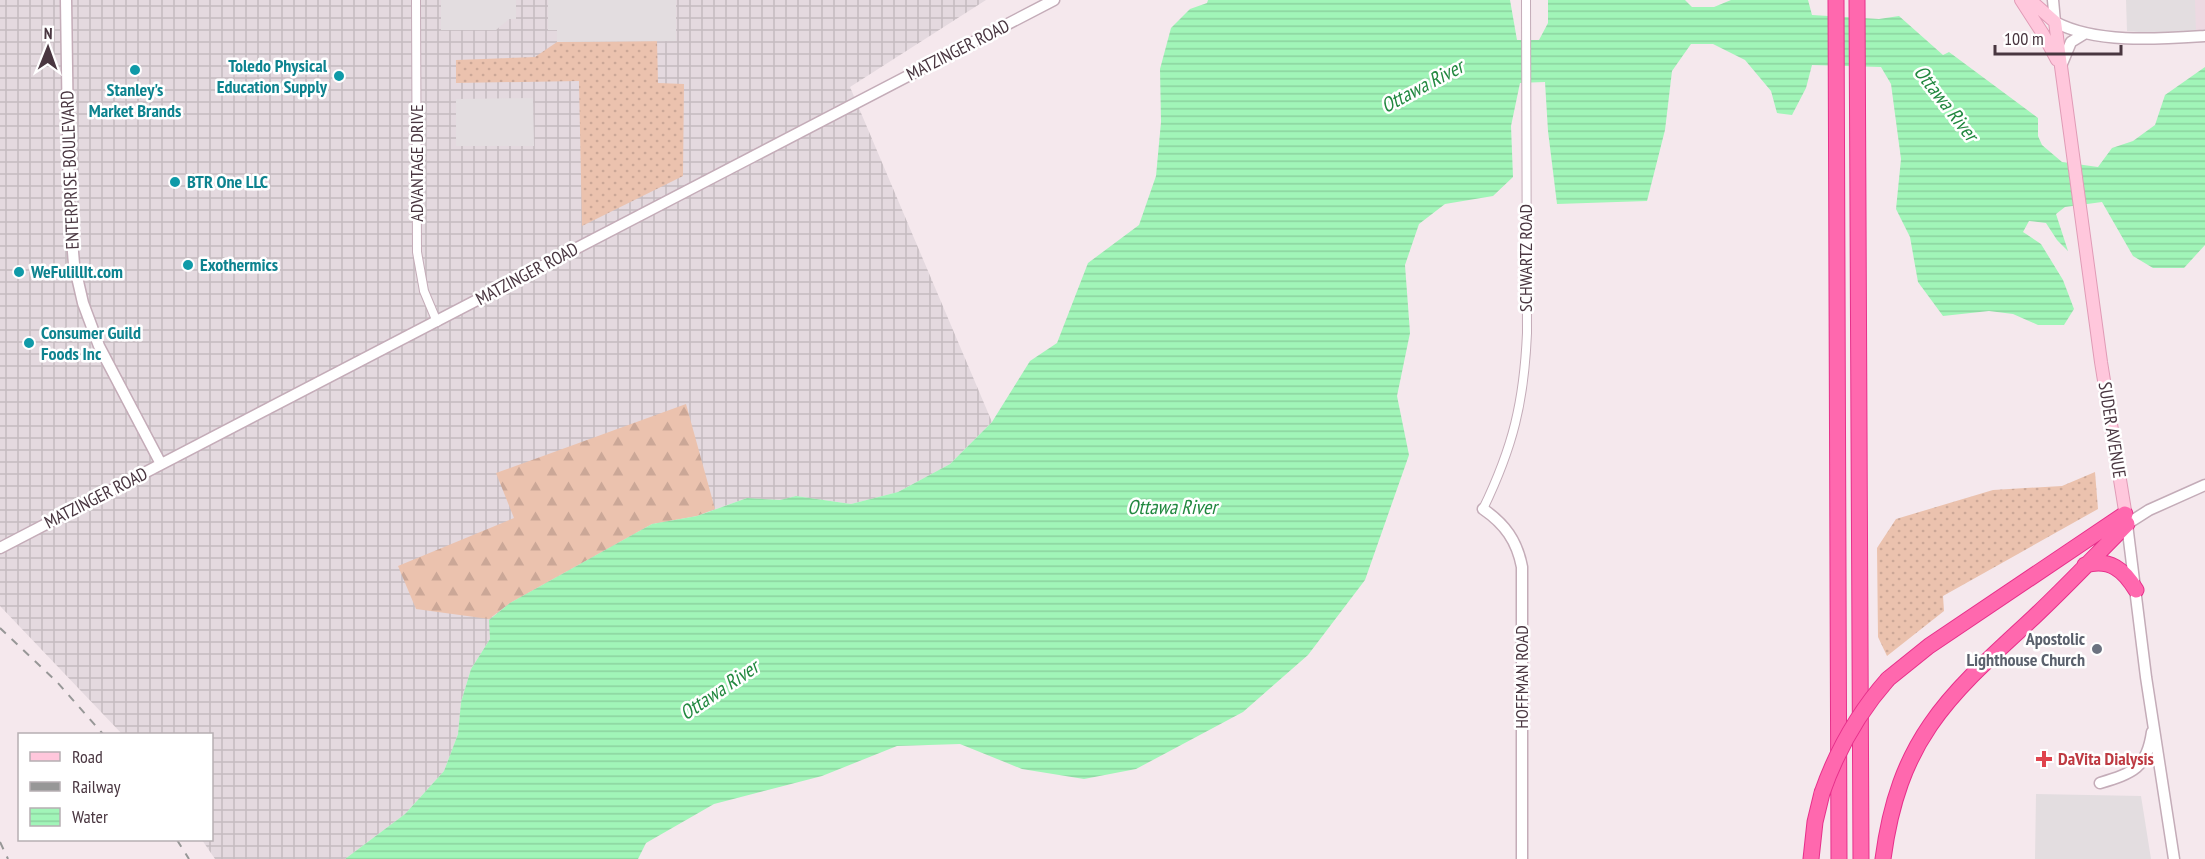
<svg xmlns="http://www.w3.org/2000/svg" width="2205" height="859" font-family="'PT Sans Narrow',sans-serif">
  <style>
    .residential { fill: #edd9e2 }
    .industrial { fill: url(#industrial-grid) }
    .grass { fill: url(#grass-dots) }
    .forest { fill: url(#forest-firs) }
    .parking { fill: #e3dde0 }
    .water { fill: url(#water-rules) }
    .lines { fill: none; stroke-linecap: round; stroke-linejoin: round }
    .minor-casing { stroke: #c4acb8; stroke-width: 10 }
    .tertiary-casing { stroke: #c4acb8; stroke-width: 13 }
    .secondary-casing { stroke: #e09bb6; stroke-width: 14 }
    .motorway-casing { stroke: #e7308b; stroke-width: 17 }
    .minor { stroke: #fff; stroke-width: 8 }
    .tertiary { stroke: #fff; stroke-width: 10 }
    .secondary { stroke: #ffc7dc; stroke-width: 12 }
    .motorway { stroke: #ff68ae; stroke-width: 15 }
    .rail { stroke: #979797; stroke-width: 2; stroke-dasharray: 8 8; stroke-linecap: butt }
    .motorway-bridge-casing { stroke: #e7308b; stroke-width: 17; stroke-linecap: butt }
    .motorway-bridge { stroke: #ff68ae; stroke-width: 15 }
    .culture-dot { fill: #0f9aa8; stroke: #fff; stroke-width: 2 }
    .worship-dot { fill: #6b7280; stroke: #fff; stroke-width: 2 }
    .health-dot { fill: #e0444e; stroke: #fff; stroke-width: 2 }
    .labels { text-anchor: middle; stroke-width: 5; stroke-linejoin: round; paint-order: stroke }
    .street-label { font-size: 18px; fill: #493640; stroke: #fff }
    .culture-label { font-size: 18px; font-weight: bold; fill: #0d838f; stroke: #fff; text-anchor: start }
    .worship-label { font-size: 18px; font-weight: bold; fill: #5b616d; stroke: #fff; text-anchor: end }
    .health-label { font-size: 18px; font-weight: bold; fill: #be3a42; stroke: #fff; text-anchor: start }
    .water-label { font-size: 20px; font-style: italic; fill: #21883f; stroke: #fff }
  </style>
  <defs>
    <pattern id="industrial-grid" width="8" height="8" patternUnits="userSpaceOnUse" patternTransform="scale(1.5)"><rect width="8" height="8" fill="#e4d9df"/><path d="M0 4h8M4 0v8" fill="none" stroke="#c5bbc0"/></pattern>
    <pattern id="grass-dots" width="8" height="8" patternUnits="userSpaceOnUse" patternTransform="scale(1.5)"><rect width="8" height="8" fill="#ebc2ae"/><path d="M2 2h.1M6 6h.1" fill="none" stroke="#cba797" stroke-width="1.8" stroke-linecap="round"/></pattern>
    <pattern id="forest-firs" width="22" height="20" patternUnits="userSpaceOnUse" patternTransform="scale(1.5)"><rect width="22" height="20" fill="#ebc2ae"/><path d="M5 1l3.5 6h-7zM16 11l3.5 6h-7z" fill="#cba797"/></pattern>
    <pattern id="water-rules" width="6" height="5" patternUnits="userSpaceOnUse" patternTransform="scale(1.5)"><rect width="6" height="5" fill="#a1f5b8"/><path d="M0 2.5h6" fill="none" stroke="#8cd39f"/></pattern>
  </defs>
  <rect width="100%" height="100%" fill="#f5e8ed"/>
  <path class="residential" d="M 2192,0 L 2205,0 L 2205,42 L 2192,43 Z"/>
  <path class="industrial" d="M 0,0 L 986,0 L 850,87 L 992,422 L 950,464 L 898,492 L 851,504 L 796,496 L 781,500 L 747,498 L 697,516 L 652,524 L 490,620 L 490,639 L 471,669 L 461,702 L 458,734 L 444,771 L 405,814 L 345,859 L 215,859 L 202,840 L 212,840 L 212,734 L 122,734 L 0,606 Z"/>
  <path class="grass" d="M 657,41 L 658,83 L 684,84 L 683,176 L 582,226 L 579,81 L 456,83 L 456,60 L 535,57 L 557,42 Z
    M 2095,472 L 2098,509 L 1943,596 L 1944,611 L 1887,656 L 1878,637 L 1877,548 L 1896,519 L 1993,490 L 2062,486 Z"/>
  <path class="forest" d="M 686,404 L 715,509 L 697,516 L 652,524 L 510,603 L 489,619 L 416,609 L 398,566 L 514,518 L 496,473 Z"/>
  <path class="parking" d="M 441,0 L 516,0 L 516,19 L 509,19 L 496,30 L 441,30 Z
    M 548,0 L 676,0 L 676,41 L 557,42 L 557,30 L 548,30 Z
    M 2126,0 L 2195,0 L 2196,33 L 2162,34 L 2127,31 Z
    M 533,98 L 534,146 L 456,146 L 456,99 Z
    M 2036,794 L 2141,796 L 2151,859 L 2035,859 Z"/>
  <path class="water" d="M 1208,0 L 1510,0 L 1517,40 L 1539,40 L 1548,23 L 1548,0 L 1685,0 L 1692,7 L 1714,7 L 1731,0 L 1808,0 L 1812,15 L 1879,19 L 1899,16 L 1943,55 L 1949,52 L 2038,118 L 2038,136 L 2042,145 L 2062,162 L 2098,167 L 2112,148 L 2133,141 L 2155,125 L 2165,95 L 2205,67 L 2205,245 L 2184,268 L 2153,268 L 2133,256 L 2102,202 L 2065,207 L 2056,214 L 2068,251 L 2057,240 L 2046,223 L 2029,221 L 2023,232 L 2041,244 L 2063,280 L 2074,309 L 2064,325 L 2038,325 L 2013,314 L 1989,311 L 1943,316 L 1918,282 L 1910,237 L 1896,209 L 1901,159 L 1891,84 L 1881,67 L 1812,65 L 1806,88 L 1792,115 L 1777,113 L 1771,91 L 1745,60 L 1713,44 L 1691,44 L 1672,71 L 1665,130 L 1647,201 L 1557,204 L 1548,131 L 1545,82 L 1520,83 L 1511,126 L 1513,177 L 1493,196 L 1445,204 L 1419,224 L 1405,265 L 1410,333 L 1397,396 L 1409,455 L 1365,580 L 1308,655 L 1243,712 L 1136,769 L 1084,779 L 1022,769 L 960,744 L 897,746 L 822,776 L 714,804 L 646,843 L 638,859 L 345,859 L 405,814 L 444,771 L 458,734 L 461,702 L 471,669 L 490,639 L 489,620 L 510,603 L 652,524 L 697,516 L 747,498 L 780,500 L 796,496 L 851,504 L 898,492 L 950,464 L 992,422 L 1030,361 L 1057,343 L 1088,263 L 1139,225 L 1156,176 L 1161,122 L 1160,69 L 1171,28 L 1190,9 L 1207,3 Z"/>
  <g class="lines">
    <defs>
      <path id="minor" d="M 416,0 L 417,252 L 424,291 L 437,322
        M 1483,509 C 1513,447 1524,402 1527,333 L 1526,0"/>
      <path id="tertiary" d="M 66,0 L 69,204 L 74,264 L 83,303 L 99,346 L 161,464
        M 2053,0 L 2055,22 C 2096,44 2159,39 2205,36
        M 2061,66 L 2071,42 L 2084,34
        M 1483,509 C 1505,524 1517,541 1522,567 L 1522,859
        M 0,548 L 1054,0
        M 2100,783 C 2133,773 2147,768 2152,732
        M 2174,859 L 2146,677 L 2127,524 L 2149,510 L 2205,485"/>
      <path id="secondary" d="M 2021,0 L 2043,34 L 2057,60
        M 2030,0 L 2055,22 L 2101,362 L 2127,523"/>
      <path id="motorway" d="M 1836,0 L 1839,859
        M 1857,0 L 1861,859
        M 2085,565 C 2110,558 2124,570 2136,590
        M 1888,679 L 1929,646 L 2125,514
        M 1811,859 L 1815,822 L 1822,793
        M 1883,859 C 1899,738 1948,696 2033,618 C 2065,588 2096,555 2127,524"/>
    </defs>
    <use href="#minor" class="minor-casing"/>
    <use href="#tertiary" class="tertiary-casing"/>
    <use href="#secondary" class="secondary-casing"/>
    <use href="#motorway" class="motorway-casing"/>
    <use href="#minor" class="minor"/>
    <use href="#tertiary" class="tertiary"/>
    <use href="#secondary" class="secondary"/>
    <use href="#motorway" class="motorway"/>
    <path class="rail" d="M 0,628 L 58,683 L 103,734
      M 177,840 L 189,859
      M 0,842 L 8,859"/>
    <defs>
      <path id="motorway-bridge" d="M 1822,793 C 1837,750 1858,713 1888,679"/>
    </defs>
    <use href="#motorway-bridge" class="motorway-bridge-casing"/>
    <use href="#motorway-bridge" class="motorway-bridge"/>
  </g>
  <g class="culture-dot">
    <circle cx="135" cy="70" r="6"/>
    <circle cx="339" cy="76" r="6"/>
    <circle cx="175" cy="182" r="6"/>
    <circle cx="188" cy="265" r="6"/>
    <circle cx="19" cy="272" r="6"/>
    <circle cx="29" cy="343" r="6"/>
  </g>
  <circle class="worship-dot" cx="2097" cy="649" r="6"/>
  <path class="health-dot" d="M2041 750h6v6h6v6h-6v6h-6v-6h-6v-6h6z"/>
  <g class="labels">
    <g class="street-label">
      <text transform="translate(958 50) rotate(-27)" y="6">MATZINGER ROAD</text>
      <text transform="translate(417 163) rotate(-90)" y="6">ADVANTAGE DRIVE</text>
      <text transform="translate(70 170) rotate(-92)" y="6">ENTERPRISE BOULEVARD</text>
      <text transform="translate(1526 258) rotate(-90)" y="6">SCHWARTZ ROAD</text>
      <text transform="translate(527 274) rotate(-28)" y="6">MATZINGER ROAD</text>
      <text transform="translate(2112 430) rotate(81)" y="6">SUDER AVENUE</text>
      <text transform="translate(96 498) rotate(-27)" y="6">MATZINGER ROAD</text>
      <text transform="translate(1522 677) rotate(-90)" y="6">HOFFMAN ROAD</text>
    </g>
    <g class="culture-label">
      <text x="327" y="72" text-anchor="end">Toledo Physical<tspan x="327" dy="21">Education Supply</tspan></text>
      <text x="135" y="96" text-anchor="middle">Stanley's<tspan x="135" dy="21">Market Brands</tspan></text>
      <text x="187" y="188">BTR One LLC</text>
      <text x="200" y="271">Exothermics</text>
      <text x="31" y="278">WeFulillIt.com</text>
      <text x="41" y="339">Consumer Guild<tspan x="41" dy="21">Foods Inc</tspan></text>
    </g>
    <g class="worship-label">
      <text x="2085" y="645">Apostolic<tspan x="2085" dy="21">Lighthouse Church</tspan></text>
    </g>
    <g class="health-label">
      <text x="2058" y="765">DaVita Dialysis</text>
    </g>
    <g class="water-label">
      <text transform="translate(1422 86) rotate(-28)" y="7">Ottawa River</text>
      <text transform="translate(1946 103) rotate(52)" y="7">Ottawa River</text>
      <text x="1172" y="514">Ottawa River</text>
      <text transform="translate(719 690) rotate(-34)" y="7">Ottawa River</text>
    </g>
  </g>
  <rect x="18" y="733" width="195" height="108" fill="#ffffff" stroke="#b6afb3" stroke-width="1.5"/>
  <rect x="30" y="752" width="30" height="9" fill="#ffc7dc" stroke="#b6afb3" stroke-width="1.5"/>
  <text x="72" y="763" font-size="18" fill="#493640">Road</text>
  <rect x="30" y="782" width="30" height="9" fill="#979797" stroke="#b6afb3" stroke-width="1.5"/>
  <text x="72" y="793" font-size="18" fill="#493640">Railway</text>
  <rect x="30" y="808" width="30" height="18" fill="url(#water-rules)" stroke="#b6afb3" stroke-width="1.5"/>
  <text x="72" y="823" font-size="18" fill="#493640">Water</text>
  <g transform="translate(48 48) rotate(1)" stroke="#ffffff" stroke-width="4.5" paint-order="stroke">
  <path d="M0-4.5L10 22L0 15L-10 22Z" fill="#493640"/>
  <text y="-9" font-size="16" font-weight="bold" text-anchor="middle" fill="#493640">N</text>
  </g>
  <path d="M1995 45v9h126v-9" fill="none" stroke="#493640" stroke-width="3"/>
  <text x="2004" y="45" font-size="18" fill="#493640" stroke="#ffffff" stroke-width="4.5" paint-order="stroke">100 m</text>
</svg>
